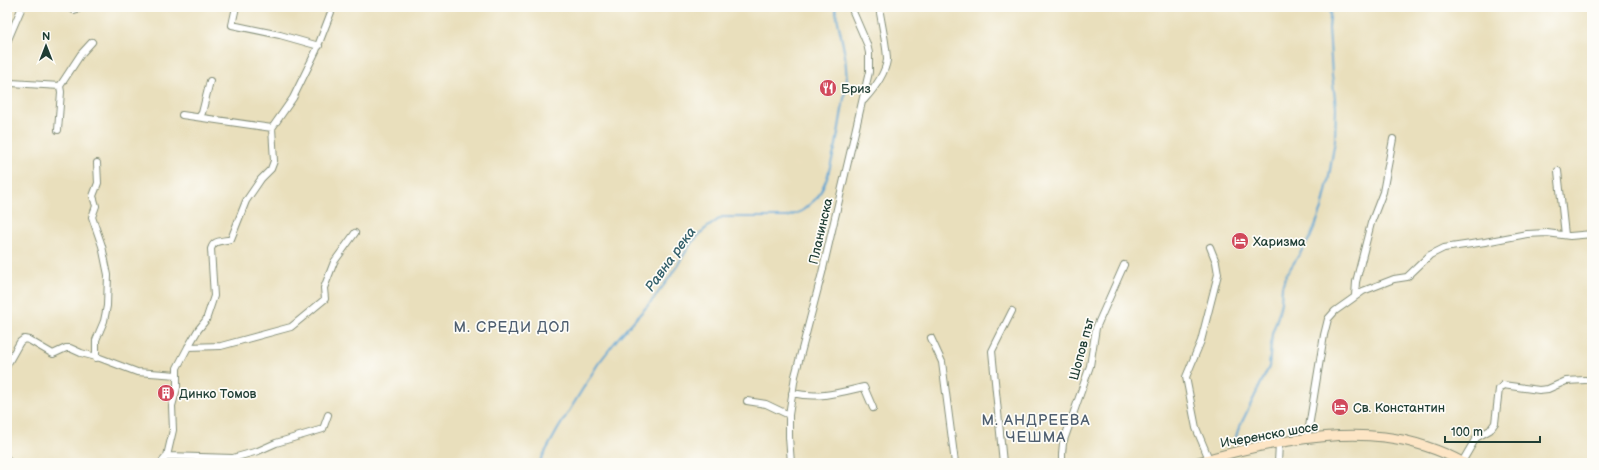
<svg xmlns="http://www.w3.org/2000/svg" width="1599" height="470" font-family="'Balsamiq Sans',sans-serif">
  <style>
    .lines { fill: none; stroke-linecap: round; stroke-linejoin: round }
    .stream { stroke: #5aa2d1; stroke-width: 2 }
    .street-casing { stroke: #848e78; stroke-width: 8 }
    .secondary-casing { stroke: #848e78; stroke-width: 11 }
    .street { stroke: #fff; stroke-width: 6 }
    .secondary { stroke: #fde5c5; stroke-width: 9 }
    .labels { text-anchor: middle; stroke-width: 3.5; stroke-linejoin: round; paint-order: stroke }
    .poi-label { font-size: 13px; fill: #1f3d34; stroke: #fdfcf7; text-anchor: start }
    .street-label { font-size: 13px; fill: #1f3d34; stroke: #fdfcf7 }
    .water-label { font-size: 14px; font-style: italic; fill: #34606b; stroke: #fdfcf7 }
    .quarter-label { font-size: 15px; letter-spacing: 1px; fill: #4f5f70; stroke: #fdfcf7 }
  </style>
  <rect width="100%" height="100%" fill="#fdfcf7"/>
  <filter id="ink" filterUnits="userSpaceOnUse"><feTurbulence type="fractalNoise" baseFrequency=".025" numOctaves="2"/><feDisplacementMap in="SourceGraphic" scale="8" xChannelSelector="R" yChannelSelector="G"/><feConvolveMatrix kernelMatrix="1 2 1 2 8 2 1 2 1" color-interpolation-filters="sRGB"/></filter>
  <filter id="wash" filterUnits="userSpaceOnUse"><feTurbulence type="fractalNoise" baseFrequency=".012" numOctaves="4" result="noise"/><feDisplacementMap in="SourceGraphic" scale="16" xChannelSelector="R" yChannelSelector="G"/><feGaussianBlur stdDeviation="0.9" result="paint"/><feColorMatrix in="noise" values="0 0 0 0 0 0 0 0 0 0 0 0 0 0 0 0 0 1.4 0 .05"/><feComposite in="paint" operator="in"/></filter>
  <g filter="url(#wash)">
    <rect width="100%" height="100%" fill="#e9dfbc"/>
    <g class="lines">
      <path class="stream" d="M 1234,444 L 1238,430 L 1269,367 L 1272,334 L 1278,316 L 1281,302 L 1282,286 L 1286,275 L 1310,238 L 1322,209 L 1328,182 L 1335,140 L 1336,107 L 1332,75 L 1329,28 L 1331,7
        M 539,463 L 558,429 L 598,364 L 619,337 L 651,302 L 670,277 L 692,242 L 705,229 L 722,217 L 787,217 L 802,211 L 818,197 L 827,178 L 836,145 L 847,81 L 845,55 L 835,7"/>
    </g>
  </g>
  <g filter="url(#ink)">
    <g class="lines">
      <defs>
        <path id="street" d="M 67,7 L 74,10 L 83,7
          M 236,7 L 232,25 L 280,35 L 319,46
          M 7,42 L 22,7
          M 7,76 L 11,83 L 60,86 L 81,54 L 92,42
          M 864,100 C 873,90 885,75 887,60 C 887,47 881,21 879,7
          M 182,115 L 272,128
          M 199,117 L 202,113 L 210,81
          M 58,130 L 61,92 L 60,86
          M 1558,171 L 1565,235
          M 1355,296 L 1356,282 L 1371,223 L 1383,192 L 1393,139
          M 931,338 L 942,362 L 955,463
          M 188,347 L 221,346 L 291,327 L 325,299 L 324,288 L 334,262 L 355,233
          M 96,358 L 96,340 L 104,321 L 107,306 L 108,275 L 102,246 L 92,217 L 96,206 L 93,196 L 98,183 L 97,163
          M 7,365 L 20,342 L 24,339 L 29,340 L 53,354 L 66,348 L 70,348 L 81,353 L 100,358 L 137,372 L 177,375
          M 792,393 C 819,399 838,393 864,387 L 873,408
          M 747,401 L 766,404 L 789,415
          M 1307,439 L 1324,335 L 1328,319 L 1335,311 L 1352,299 L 1363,291 L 1394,279 L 1407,277 L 1430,255 L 1444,248 L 1485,242 L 1527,234 L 1547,233 L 1570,236 L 1592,234
          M 167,456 L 233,458 L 258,451 L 276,443 L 323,429 L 328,415
          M 7,459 L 9,463
          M 1209,459 L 1196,428 L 1186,377 L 1201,341 L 1218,274 L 1216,262 L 1210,247
          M 1462,462 L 1476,438 L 1490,430 L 1495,423 L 1499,389 L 1503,385 L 1539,390 L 1548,389 L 1566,381 L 1585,380
          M 161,463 L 167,456 L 173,430 L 172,406 L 177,388 L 177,368 L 188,347 L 198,330 L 206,320 L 214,296 L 211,249 C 214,239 222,242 231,239 L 246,201 L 261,179 L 271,169 L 274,161 L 272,128 L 293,98 L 316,51 L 333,7
          M 791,463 L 789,437 L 789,415 L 795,376 L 822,273 L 869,72 L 869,53 L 867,44 L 851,7
          M 1003,463 L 992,351 L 1012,311
          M 1062,463 L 1062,454 L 1063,443 L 1090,366 L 1096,328 L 1124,265
          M 1278,463 L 1279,443"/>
        <path id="secondary" d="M 1195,463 C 1251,446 1326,430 1384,437 C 1411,440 1441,450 1464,463"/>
      </defs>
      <use href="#street" class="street-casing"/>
      <use href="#secondary" class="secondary-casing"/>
      <use href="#street" class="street"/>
      <use href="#secondary" class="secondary"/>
    </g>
  </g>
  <defs>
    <symbol id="restaurant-disc" viewBox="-11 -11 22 22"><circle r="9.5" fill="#d1495b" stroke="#fdfcf7"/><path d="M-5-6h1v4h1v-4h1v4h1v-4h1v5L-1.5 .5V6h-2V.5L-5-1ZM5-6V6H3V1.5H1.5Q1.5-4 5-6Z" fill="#fff"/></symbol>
    <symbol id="hotel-disc" viewBox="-11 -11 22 22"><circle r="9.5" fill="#d1495b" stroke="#fdfcf7"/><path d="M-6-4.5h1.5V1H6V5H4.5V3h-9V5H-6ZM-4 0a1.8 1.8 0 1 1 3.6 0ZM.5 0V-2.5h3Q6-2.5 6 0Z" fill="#fff"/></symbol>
    <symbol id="building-disc" viewBox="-11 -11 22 22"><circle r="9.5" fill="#d1495b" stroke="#fdfcf7"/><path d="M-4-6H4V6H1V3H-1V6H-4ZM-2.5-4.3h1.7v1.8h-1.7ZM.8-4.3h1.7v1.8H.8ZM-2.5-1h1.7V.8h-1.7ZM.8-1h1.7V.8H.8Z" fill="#fff"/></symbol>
  </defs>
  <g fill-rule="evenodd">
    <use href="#restaurant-disc" x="818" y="78" width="20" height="20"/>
    <use href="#hotel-disc" x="1230" y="231" width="20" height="20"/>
    <use href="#building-disc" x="156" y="383" width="20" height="20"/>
    <use href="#hotel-disc" x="1330" y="397" width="20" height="20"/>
  </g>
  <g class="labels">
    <g class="poi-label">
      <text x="841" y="93">Бриз</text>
      <text x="1253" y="246">Харизма</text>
      <text x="179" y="398">Динко Томов</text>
      <text x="1353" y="412">Св. Константин</text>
    </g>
    <g class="street-label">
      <text transform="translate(820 231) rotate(-77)" y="5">Планинска</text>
      <text transform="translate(1081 349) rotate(-75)" y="5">Шопов път</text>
      <text transform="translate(1269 434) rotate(-10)" y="5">Ичеренско шосе</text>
    </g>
    <g class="water-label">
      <text transform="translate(670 259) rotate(-54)" y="5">Равна река</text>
    </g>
    <g class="quarter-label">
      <text x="512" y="332">М. СРЕДИ ДОЛ</text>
      <text x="1036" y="425">М. АНДРЕЕВА<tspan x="1036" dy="17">ЧЕШМА</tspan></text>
    </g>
  </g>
  <rect width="1599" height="470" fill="none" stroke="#fdfcf7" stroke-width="24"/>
  <g transform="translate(46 46)" stroke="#fdfcf7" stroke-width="3" paint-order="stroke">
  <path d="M0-3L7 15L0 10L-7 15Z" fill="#1f3d34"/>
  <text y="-6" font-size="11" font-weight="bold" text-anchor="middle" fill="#1f3d34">N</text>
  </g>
  <path d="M1445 436v6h95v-6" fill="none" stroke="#1f3d34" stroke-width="2"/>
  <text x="1451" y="436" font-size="12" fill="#1f3d34" stroke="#fdfcf7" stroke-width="3" paint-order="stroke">100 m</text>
</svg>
